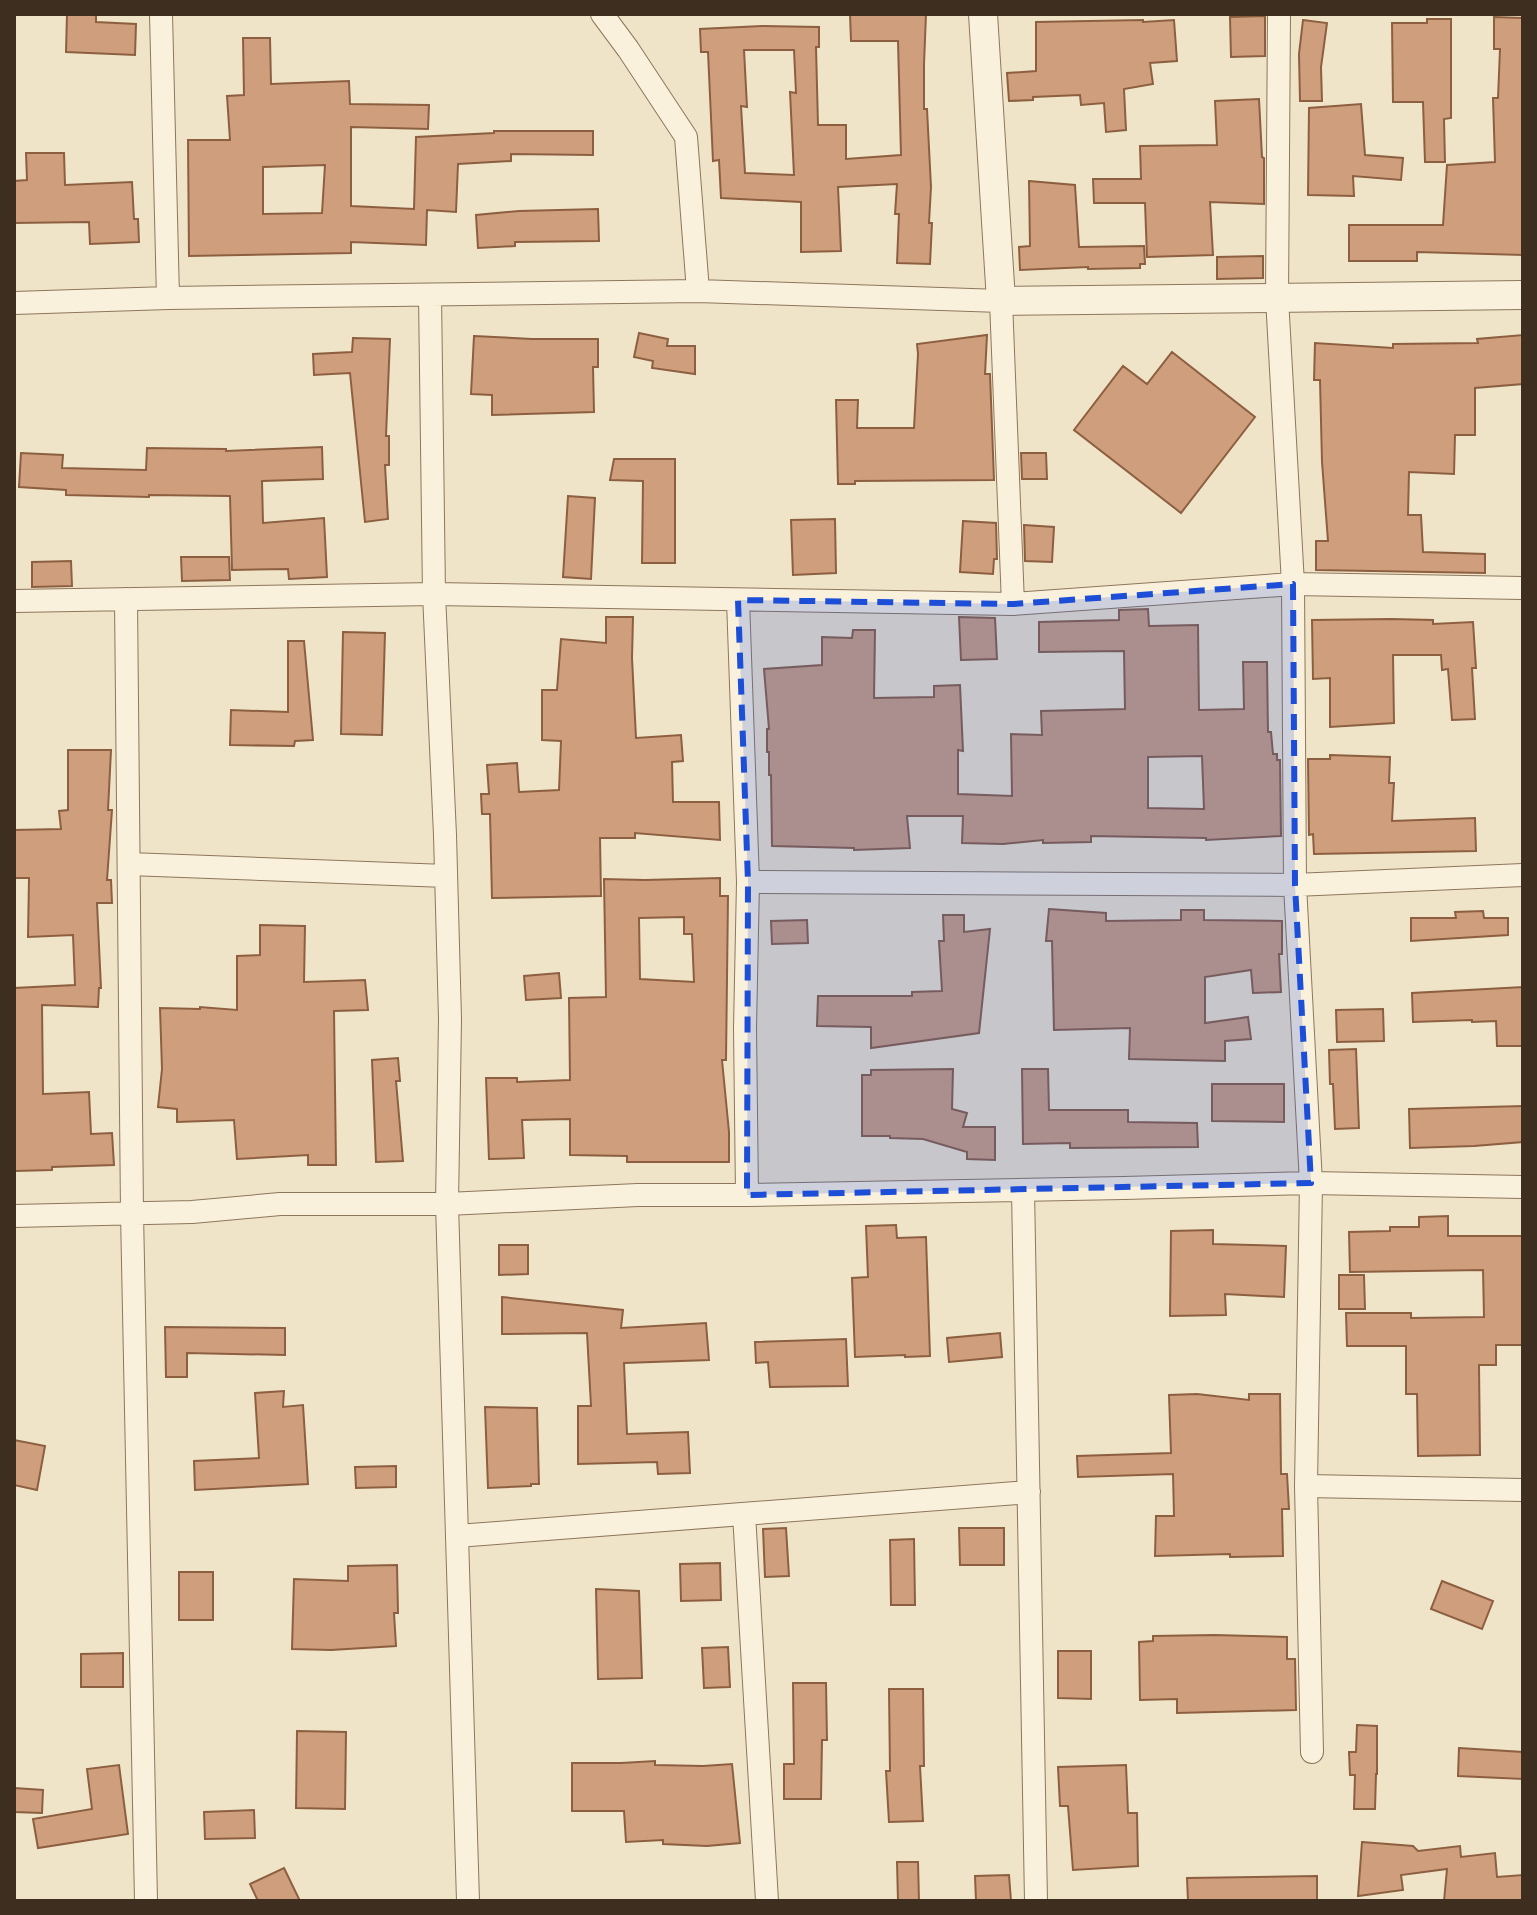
<svg xmlns="http://www.w3.org/2000/svg" width="1537" height="1915" font-family="'Source Serif 4',serif">
  <style>
    .building { fill: #cf9f7d; stroke: #8d5f41; stroke-width: 2; fill-rule: evenodd }
    .lines { fill: none; stroke-linecap: round; stroke-linejoin: round }
    .minor-casing { stroke: #8d765c; stroke-width: 24 }
    .tertiary-casing { stroke: #8d765c; stroke-width: 30 }
    .minor { stroke: #faf1dc; stroke-width: 22 }
    .tertiary { stroke: #faf1dc; stroke-width: 28 }
    .marked { fill: #1d4ed8; fill-opacity: 0.2; stroke: #1d4ed8; stroke-width: 6; stroke-dasharray: 16 10; stroke-linejoin: round }
  </style>
  <rect width="100%" height="100%" fill="#f0e4c8"/>
  <path class="building" d="M 67,14 L 96,14 L 96,22 L 136,24 L 135,55 L 66,52 Z
    M 850,14 L 926,14 L 924,64 L 924,109 L 927,109 L 931,187 L 929,223 L 932,223 L 930,264 L 897,263 L 899,214 L 895,214 L 897,184 L 838,187 L 841,251 L 801,252 L 801,202 L 721,198 L 719,160 L 713,161 L 708,52 L 701,52 L 700,29 L 762,26 L 819,27 L 819,47 L 816,47 L 818,125 L 846,125 L 846,159 L 901,155 L 898,41 L 851,41 ZM 744,50 L 794,50 L 796,93 L 790,92 L 794,175 L 745,173 L 741,106 L 747,107 Z
    M 1265,16 L 1265,56 L 1231,57 L 1230,17 Z
    M 1494,17 L 1523,18 L 1523,255 L 1417,252 L 1417,261 L 1349,261 L 1349,225 L 1443,225 L 1447,165 L 1495,162 L 1493,98 L 1498,98 L 1500,49 L 1494,49 Z
    M 1427,19 L 1451,19 L 1451,118 L 1444,119 L 1445,162 L 1425,162 L 1423,102 L 1393,102 L 1392,23 L 1427,23 Z
    M 1143,20 L 1143,22 L 1174,20 L 1177,61 L 1150,63 L 1153,84 L 1124,89 L 1126,130 L 1106,132 L 1104,103 L 1081,105 L 1080,95 L 1033,97 L 1033,100 L 1009,101 L 1007,73 L 1036,71 L 1036,22 Z
    M 1303,20 L 1327,23 L 1321,67 L 1322,101 L 1300,101 L 1299,54 Z
    M 243,38 L 270,38 L 271,84 L 349,81 L 350,104 L 429,105 L 428,129 L 351,127 L 351,206 L 414,209 L 416,137 L 494,133 L 494,131 L 593,131 L 593,155 L 511,154 L 511,161 L 458,164 L 456,212 L 427,210 L 426,245 L 351,242 L 351,253 L 189,256 L 188,140 L 230,140 L 227,96 L 244,95 ZM 325,165 L 322,213 L 263,214 L 263,167 Z
    M 1259,99 L 1262,157 L 1264,158 L 1264,204 L 1210,202 L 1213,255 L 1147,257 L 1145,203 L 1094,203 L 1093,179 L 1141,179 L 1140,146 L 1217,145 L 1215,101 Z
    M 1361,104 L 1365,155 L 1403,158 L 1401,180 L 1353,176 L 1354,196 L 1308,195 L 1309,108 Z
    M 26,153 L 64,153 L 65,185 L 132,182 L 134,219 L 138,219 L 139,242 L 90,244 L 89,222 L 14,223 L 14,181 L 27,180 Z
    M 1029,181 L 1075,185 L 1079,247 L 1144,246 L 1145,264 L 1140,264 L 1140,268 L 1088,269 L 1088,267 L 1020,270 L 1019,247 L 1030,246 Z
    M 598,209 L 599,241 L 515,242 L 515,246 L 478,248 L 476,215 L 519,211 Z
    M 1263,256 L 1263,278 L 1217,279 L 1217,257 Z
    M 639,333 L 668,339 L 667,346 L 695,346 L 695,374 L 652,368 L 653,361 L 634,357 Z
    M 987,335 L 985,374 L 990,374 L 994,480 L 855,481 L 855,484 L 838,484 L 836,400 L 858,400 L 857,428 L 914,428 L 918,354 L 917,344 Z
    M 1523,335 L 1523,384 L 1475,388 L 1475,435 L 1455,435 L 1454,474 L 1409,472 L 1408,515 L 1421,515 L 1423,552 L 1485,554 L 1485,573 L 1316,570 L 1316,541 L 1328,541 L 1322,462 L 1320,380 L 1314,380 L 1315,343 L 1393,348 L 1393,344 L 1478,343 L 1477,339 Z
    M 474,336 L 532,339 L 598,339 L 598,367 L 593,367 L 594,412 L 492,415 L 492,395 L 471,394 Z
    M 353,338 L 390,339 L 386,436 L 389,436 L 389,465 L 385,465 L 388,519 L 365,522 L 350,373 L 314,375 L 313,354 L 352,352 Z
    M 1172,352 L 1255,417 L 1181,513 L 1074,430 L 1123,366 L 1147,384 Z
    M 322,447 L 323,479 L 262,481 L 263,523 L 324,518 L 327,577 L 289,579 L 288,569 L 232,570 L 230,496 L 149,495 L 149,497 L 66,495 L 66,490 L 19,487 L 21,453 L 63,455 L 62,468 L 146,470 L 147,448 L 226,449 L 226,451 Z
    M 1021,453 L 1046,453 L 1047,479 L 1022,479 Z
    M 614,459 L 675,459 L 675,563 L 642,563 L 643,481 L 610,480 Z
    M 568,496 L 595,498 L 591,579 L 563,577 Z
    M 835,519 L 836,573 L 793,575 L 791,520 Z
    M 963,521 L 996,523 L 997,559 L 994,559 L 993,574 L 960,572 Z
    M 1024,525 L 1054,527 L 1052,562 L 1025,561 Z
    M 181,557 L 229,557 L 230,580 L 182,581 Z
    M 71,561 L 72,586 L 32,587 L 32,562 Z
    M 1148,609 L 1149,626 L 1198,625 L 1199,710 L 1244,709 L 1243,662 L 1267,662 L 1268,732 L 1271,732 L 1273,754 L 1277,754 L 1277,760 L 1280,760 L 1281,836 L 1206,840 L 1206,838 L 1091,836 L 1091,842 L 1043,843 L 1043,840 L 1003,844 L 962,843 L 963,816 L 907,816 L 910,848 L 854,850 L 854,848 L 772,846 L 771,775 L 769,775 L 769,752 L 767,752 L 767,729 L 769,729 L 764,669 L 822,665 L 822,637 L 852,638 L 853,630 L 875,630 L 874,698 L 934,697 L 934,686 L 960,685 L 963,751 L 958,750 L 958,794 L 1012,796 L 1011,734 L 1042,735 L 1041,711 L 1125,709 L 1124,651 L 1039,652 L 1039,622 L 1119,620 L 1119,610 ZM 1202,756 L 1204,809 L 1148,808 L 1148,757 Z
    M 606,617 L 633,617 L 632,658 L 636,738 L 681,735 L 683,761 L 672,762 L 673,802 L 719,802 L 720,840 L 635,833 L 635,838 L 600,838 L 601,896 L 492,898 L 490,814 L 482,814 L 481,794 L 489,794 L 487,765 L 517,763 L 519,792 L 559,790 L 561,741 L 542,740 L 542,690 L 557,690 L 561,639 L 606,643 Z
    M 959,617 L 995,618 L 997,659 L 961,660 Z
    M 1391,619 L 1433,620 L 1433,624 L 1473,622 L 1476,668 L 1472,668 L 1475,719 L 1452,720 L 1448,669 L 1442,670 L 1441,655 L 1393,655 L 1394,723 L 1330,727 L 1330,678 L 1313,679 L 1312,620 Z
    M 343,632 L 385,633 L 382,735 L 341,734 Z
    M 288,641 L 304,641 L 313,740 L 295,741 L 294,746 L 230,745 L 231,710 L 288,712 Z
    M 68,750 L 111,750 L 108,810 L 112,810 L 107,880 L 111,880 L 112,903 L 97,903 L 101,988 L 99,988 L 98,1007 L 42,1005 L 43,1094 L 89,1092 L 91,1134 L 112,1133 L 114,1165 L 52,1167 L 52,1170 L 15,1171 L 14,988 L 75,985 L 73,935 L 28,937 L 29,878 L 14,878 L 14,830 L 61,829 L 59,811 L 68,810 Z
    M 1330,755 L 1390,757 L 1389,783 L 1394,783 L 1392,821 L 1475,818 L 1476,851 L 1314,854 L 1313,834 L 1309,835 L 1308,759 L 1330,759 Z
    M 720,878 L 720,896 L 728,896 L 726,1060 L 722,1060 L 729,1132 L 729,1162 L 627,1162 L 627,1156 L 570,1155 L 570,1119 L 522,1120 L 524,1158 L 489,1159 L 486,1078 L 517,1078 L 517,1082 L 570,1080 L 569,998 L 606,997 L 604,879 L 645,880 ZM 684,917 L 684,934 L 692,934 L 694,982 L 640,979 L 639,918 Z
    M 1049,909 L 1106,913 L 1106,921 L 1181,920 L 1181,910 L 1204,910 L 1204,920 L 1282,921 L 1282,954 L 1279,954 L 1281,992 L 1253,993 L 1251,970 L 1205,977 L 1205,1023 L 1248,1017 L 1251,1039 L 1225,1041 L 1225,1061 L 1129,1059 L 1130,1028 L 1054,1030 L 1052,941 L 1046,941 Z
    M 1483,911 L 1484,918 L 1508,918 L 1508,935 L 1411,941 L 1411,918 L 1456,918 L 1455,912 Z
    M 943,915 L 964,915 L 964,932 L 990,929 L 979,1033 L 871,1048 L 871,1027 L 817,1026 L 818,996 L 912,996 L 912,992 L 942,991 L 939,941 L 944,941 Z
    M 807,920 L 808,943 L 772,944 L 771,921 Z
    M 260,925 L 305,926 L 304,982 L 365,980 L 368,1010 L 334,1011 L 336,1165 L 308,1165 L 308,1155 L 237,1159 L 234,1120 L 177,1122 L 177,1109 L 158,1107 L 162,1069 L 160,1008 L 200,1009 L 200,1007 L 237,1010 L 237,956 L 260,955 Z
    M 559,973 L 561,998 L 526,1000 L 524,976 Z
    M 1523,987 L 1523,1046 L 1497,1046 L 1496,1021 L 1472,1022 L 1472,1020 L 1413,1022 L 1412,993 Z
    M 1383,1009 L 1384,1041 L 1337,1042 L 1336,1010 Z
    M 1356,1049 L 1359,1128 L 1335,1129 L 1333,1084 L 1330,1084 L 1329,1050 Z
    M 398,1058 L 400,1081 L 396,1081 L 403,1161 L 376,1162 L 372,1060 Z
    M 953,1069 L 952,1109 L 967,1113 L 963,1127 L 995,1127 L 995,1160 L 967,1159 L 967,1152 L 923,1139 L 890,1138 L 890,1136 L 862,1136 L 862,1075 L 871,1075 L 871,1070 Z
    M 1022,1069 L 1048,1069 L 1049,1110 L 1128,1110 L 1128,1122 L 1197,1123 L 1198,1147 L 1070,1148 L 1070,1143 L 1023,1144 Z
    M 1212,1084 L 1284,1084 L 1284,1122 L 1212,1121 Z
    M 1523,1106 L 1523,1142 L 1474,1146 L 1410,1148 L 1409,1109 Z
    M 1448,1216 L 1448,1236 L 1523,1236 L 1523,1345 L 1496,1345 L 1496,1365 L 1479,1365 L 1480,1455 L 1418,1456 L 1417,1394 L 1406,1394 L 1406,1346 L 1347,1346 L 1346,1313 L 1411,1313 L 1411,1318 L 1484,1317 L 1483,1270 L 1350,1272 L 1349,1232 L 1390,1231 L 1390,1227 L 1419,1227 L 1419,1217 Z
    M 896,1225 L 897,1238 L 926,1237 L 930,1356 L 905,1357 L 905,1355 L 855,1357 L 852,1278 L 868,1277 L 866,1226 Z
    M 1213,1230 L 1213,1244 L 1286,1246 L 1284,1297 L 1225,1294 L 1226,1315 L 1170,1316 L 1171,1231 Z
    M 499,1245 L 528,1245 L 528,1274 L 499,1275 Z
    M 1339,1275 L 1364,1275 L 1365,1309 L 1339,1309 Z
    M 502,1297 L 623,1310 L 621,1328 L 706,1323 L 709,1360 L 624,1363 L 627,1434 L 688,1432 L 690,1473 L 658,1474 L 657,1462 L 578,1464 L 578,1406 L 591,1406 L 587,1333 L 502,1334 Z
    M 165,1327 L 285,1328 L 285,1355 L 187,1353 L 187,1377 L 166,1377 Z
    M 1000,1333 L 1002,1357 L 949,1362 L 947,1338 Z
    M 846,1339 L 848,1386 L 770,1387 L 768,1362 L 756,1363 L 755,1342 Z
    M 284,1391 L 283,1407 L 303,1405 L 308,1484 L 195,1490 L 194,1461 L 259,1458 L 255,1393 Z
    M 1197,1394 L 1249,1400 L 1249,1394 L 1280,1394 L 1281,1474 L 1287,1474 L 1289,1509 L 1282,1509 L 1283,1556 L 1230,1557 L 1230,1554 L 1155,1556 L 1156,1516 L 1174,1516 L 1173,1474 L 1078,1477 L 1077,1456 L 1171,1453 L 1169,1395 Z
    M 485,1407 L 537,1408 L 539,1484 L 531,1484 L 531,1486 L 488,1488 Z
    M 14,1440 L 45,1446 L 37,1490 L 14,1485 Z
    M 396,1466 L 396,1487 L 356,1488 L 355,1467 Z
    M 786,1528 L 789,1576 L 765,1577 L 763,1529 Z
    M 959,1528 L 1004,1528 L 1004,1565 L 960,1565 Z
    M 914,1539 L 915,1605 L 891,1605 L 890,1540 Z
    M 720,1563 L 721,1600 L 681,1601 L 680,1564 Z
    M 397,1565 L 398,1613 L 394,1613 L 396,1646 L 331,1650 L 292,1649 L 294,1579 L 348,1581 L 348,1566 Z
    M 179,1572 L 213,1572 L 213,1620 L 179,1620 Z
    M 1442,1581 L 1493,1601 L 1482,1629 L 1431,1609 Z
    M 596,1589 L 639,1591 L 642,1678 L 598,1679 Z
    M 1214,1635 L 1287,1637 L 1287,1659 L 1295,1659 L 1296,1710 L 1177,1713 L 1177,1699 L 1140,1700 L 1139,1642 L 1153,1641 L 1153,1636 Z
    M 728,1647 L 730,1687 L 704,1688 L 702,1648 Z
    M 1058,1651 L 1091,1651 L 1091,1699 L 1058,1698 Z
    M 123,1653 L 123,1687 L 81,1687 L 81,1654 Z
    M 793,1683 L 826,1683 L 827,1740 L 822,1740 L 821,1799 L 784,1799 L 784,1764 L 794,1764 Z
    M 889,1689 L 923,1689 L 924,1766 L 920,1766 L 923,1821 L 889,1822 L 886,1771 L 890,1771 Z
    M 1357,1725 L 1377,1726 L 1377,1774 L 1376,1774 L 1375,1809 L 1354,1809 L 1355,1775 L 1350,1775 L 1349,1752 L 1356,1752 Z
    M 297,1731 L 346,1732 L 345,1809 L 296,1808 Z
    M 1459,1748 L 1523,1752 L 1523,1779 L 1458,1776 Z
    M 655,1761 L 655,1765 L 703,1766 L 732,1764 L 740,1843 L 707,1846 L 663,1844 L 663,1840 L 626,1842 L 624,1811 L 572,1811 L 572,1763 L 621,1763 Z
    M 119,1765 L 128,1834 L 38,1848 L 33,1819 L 92,1809 L 87,1769 Z
    M 1126,1765 L 1128,1813 L 1137,1813 L 1138,1866 L 1073,1870 L 1068,1806 L 1060,1806 L 1058,1767 Z
    M 14,1788 L 43,1790 L 42,1813 L 14,1812 Z
    M 254,1810 L 255,1838 L 205,1839 L 204,1812 Z
    M 1362,1842 L 1413,1846 L 1418,1851 L 1460,1846 L 1461,1857 L 1495,1853 L 1497,1877 L 1523,1875 L 1523,1901 L 1444,1901 L 1447,1869 L 1401,1875 L 1403,1890 L 1358,1896 Z
    M 897,1862 L 918,1862 L 919,1901 L 898,1901 Z
    M 284,1868 L 300,1901 L 258,1901 L 250,1884 Z
    M 1009,1875 L 1011,1901 L 976,1901 L 975,1876 Z
    M 1317,1876 L 1317,1901 L 1188,1901 L 1187,1878 Z"/>
  <g class="lines">
    <defs>
      <path id="minor" d="M 161,14 L 168,298
        M 602,14 L 628,49 L 686,137 L 698,291
        M 1279,14 L 1277,298 L 1293,584 L 1295,885 L 1311,1183 L 1306,1486 L 1312,1752
        M 430,295 L 434,594 L 445,835 L 450,1019 L 447,1204 L 468,1901
        M 14,303 L 168,298 L 698,291 L 1001,301 L 1013,604
        M 126,599 L 132,1213 L 146,1901
        M 738,600 L 748,882 L 745,1028 L 747,1195
        M 14,601 L 434,594 L 1013,604 L 1293,584 L 1523,588
        M 129,864 L 446,876
        M 748,882 L 1295,885 L 1523,875
        M 1023,1190 L 1036,1901
        M 14,1216 L 192,1212 L 280,1204 L 447,1204 L 638,1195 L 747,1195 L 1124,1188 L 1311,1183 L 1523,1187
        M 1306,1486 L 1523,1490
        M 744,1514 L 767,1901
        M 457,1536 L 1029,1492"/>
      <path id="tertiary" d="M 983,14 L 1001,301 L 1523,295"/>
    </defs>
    <use href="#minor" class="minor-casing"/>
    <use href="#tertiary" class="tertiary-casing"/>
    <use href="#minor" class="minor"/>
    <use href="#tertiary" class="tertiary"/>
  </g>
  <path class="marked" d="M 1293,584 L 1295,885 L 1311,1183 L 747,1195 L 748,882 L 738,600 L 1013,604 Z"/>
  <rect width="1537" height="1915" fill="none" stroke="#3d2e20" stroke-width="32"/>
</svg>
